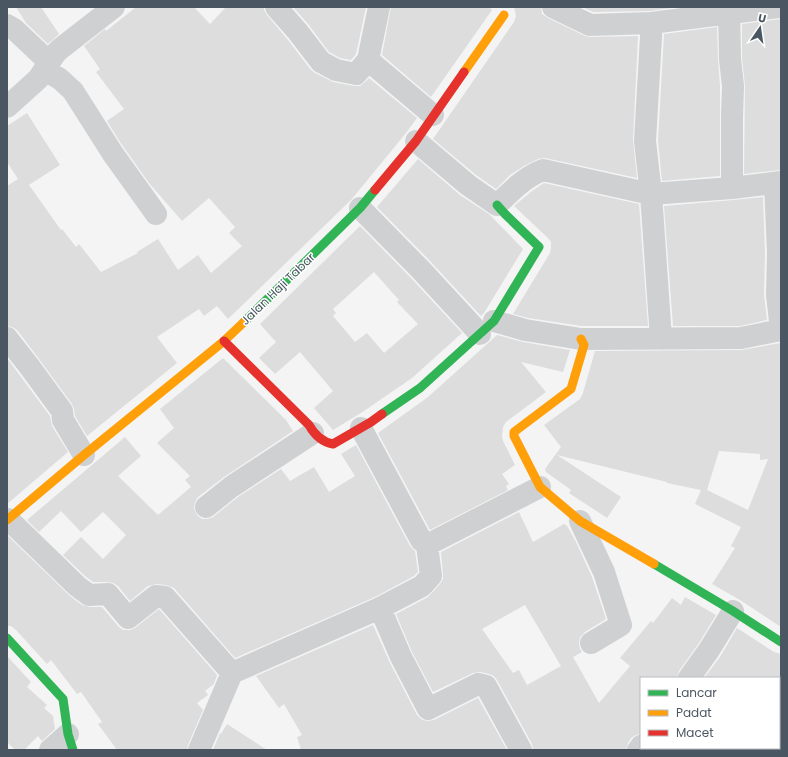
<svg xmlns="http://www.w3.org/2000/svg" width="788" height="757" font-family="Poppins,sans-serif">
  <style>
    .building { fill: #ddddde; fill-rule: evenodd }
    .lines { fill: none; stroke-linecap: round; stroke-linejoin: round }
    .street { stroke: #ced0d2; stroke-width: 22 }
    .fast { stroke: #30b455; stroke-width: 9 }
    .slow { stroke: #ff9f0a; stroke-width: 9 }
    .jam { stroke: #e5322d; stroke-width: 9 }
    .labels { text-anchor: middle; stroke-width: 3; stroke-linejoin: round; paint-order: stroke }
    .street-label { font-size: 12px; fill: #4a5661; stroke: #fff }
  </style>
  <rect width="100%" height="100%" fill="#f4f4f4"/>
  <path class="building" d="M 16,7 L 41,7 L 59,34 L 48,44 L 26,23 Z
    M 136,7 L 194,7 L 210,24 L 226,7 L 264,7 L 264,10 L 267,15 L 288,40 L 311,70 L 315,73 L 333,82 L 354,86 L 360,86 L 365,82 L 369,78 L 417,118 L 406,133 L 351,200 L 228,319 L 217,306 L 204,316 L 199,309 L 157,337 L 177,363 L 87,436 L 75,416 L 74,409 L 72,404 L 39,359 L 17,330 L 12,327 L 7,326 L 7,186 L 18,179 L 7,162 L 7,126 L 27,113 L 60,165 L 29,185 L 61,230 L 62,229 L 76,247 L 79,244 L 101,272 L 138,253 L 137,252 L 158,239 L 178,270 L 198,255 L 211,273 L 242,246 L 229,233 L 235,227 L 209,198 L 182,221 L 149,183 L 120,142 L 107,121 L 124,109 L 96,72 L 100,69 L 84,46 L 105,29 L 106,31 Z
    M 293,7 L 366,7 L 356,54 L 351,60 L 340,58 L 329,52 L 308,24 Z
    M 391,7 L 489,7 L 492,10 L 431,97 L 382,55 Z
    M 514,7 L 541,7 L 542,14 L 548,18 L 585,36 L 590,37 L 638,36 L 633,140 L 637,178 L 545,158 L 538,159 L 524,166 L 510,175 L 496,189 L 476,175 L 433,139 L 514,22 L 516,16 Z
    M 582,7 L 678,7 L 650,11 L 593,12 Z
    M 781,19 L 781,170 L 744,174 L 745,86 L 742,58 L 742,24 Z
    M 717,27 L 718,59 L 720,86 L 720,176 L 662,181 L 658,141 L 664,34 Z
    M 418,159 L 460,195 L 489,214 L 523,249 L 484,313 L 481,316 L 430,261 L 377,207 Z
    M 544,183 L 639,204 L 648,326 L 582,326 L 528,318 L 513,314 L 550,253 L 551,248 L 551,242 L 548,238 L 514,206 L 532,191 Z
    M 763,197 L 765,253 L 764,295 L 767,320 L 740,326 L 673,326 L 664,206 L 733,200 Z
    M 360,226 L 412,279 L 462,333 L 412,378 L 364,411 L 333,430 L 314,408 L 333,391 L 300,352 L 275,374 L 259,358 L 276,342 L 260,324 ZM 374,272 L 399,300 L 397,302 L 418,324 L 384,353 L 367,333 L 355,342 L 333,316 L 336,313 L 333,309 Z
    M 497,335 L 523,342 L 570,350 L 563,372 L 521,362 L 546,392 L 506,422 L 503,427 L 502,436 L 503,441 L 515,465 L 502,474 L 509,484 L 506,486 L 508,490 L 430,530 L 378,433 L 428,397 Z
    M 781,343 L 781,627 L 740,600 L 712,584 L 735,548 L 731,546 L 741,527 L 695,504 L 701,490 L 667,483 L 667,482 L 557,455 L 621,497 L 607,518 L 569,493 L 571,490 L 546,472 L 545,469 L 561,447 L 544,425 L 580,399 L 583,393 L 595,351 L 741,350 ZM 719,451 L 760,454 L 760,460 L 768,459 L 748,510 L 707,490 Z
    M 7,358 L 50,416 L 52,426 L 68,452 L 7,504 Z
    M 223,358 L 286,420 L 293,431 L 224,477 L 198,497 L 195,502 L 194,508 L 197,515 L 202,519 L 207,519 L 213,517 L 238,497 L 281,469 L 290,481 L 314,467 L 329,492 L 355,476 L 341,454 L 356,445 L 410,546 L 415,551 L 418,572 L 414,576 L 375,597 L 235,658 L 174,588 L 166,585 L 157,584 L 148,586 L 130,601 L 118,586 L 113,583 L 107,582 L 93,582 L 85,576 L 63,555 L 81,537 L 103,559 L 126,535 L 103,512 L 81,532 L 61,511 L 39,532 L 27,520 L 125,437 L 141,456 L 118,476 L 158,515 L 191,487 L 185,480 L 190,476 L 157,443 L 174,428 L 160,409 Z
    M 519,512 L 533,542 L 564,524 L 567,526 L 576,542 L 592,577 L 606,619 L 585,632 L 580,637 L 579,644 L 580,649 L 582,652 L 573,657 L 599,703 L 630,666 L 620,658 L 651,621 L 653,623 L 672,598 L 681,605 L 685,597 L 716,615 L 699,643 L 679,671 L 677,678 L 641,678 L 641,734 L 636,735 L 631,738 L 628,743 L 626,750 L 533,750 L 532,744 L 497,680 L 494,676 L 489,674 L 481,672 L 473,673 L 433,692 L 412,652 L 396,614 L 428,597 L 440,584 L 443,579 L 443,575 L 441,552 ZM 525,605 L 561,666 L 527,685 L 519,670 L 513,673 L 482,629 Z
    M 7,535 L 70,596 L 82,605 L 90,607 L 102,607 L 118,626 L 123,630 L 130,630 L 135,628 L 159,609 L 217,675 L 214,684 L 205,691 L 208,695 L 197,703 L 203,710 L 188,745 L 187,750 L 117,750 L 98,724 L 102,722 L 81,692 L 77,694 L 51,660 L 47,664 L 16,630 L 11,626 L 7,626 Z
    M 373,625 L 390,663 L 417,715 L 421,719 L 427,721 L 434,720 L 478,698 L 507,750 L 301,750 L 297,737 L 302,735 L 284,704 L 279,708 L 256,676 Z
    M 737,628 L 774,652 L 781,654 L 781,678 L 704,678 L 720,657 Z
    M 7,656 L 31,682 L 27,687 L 47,705 L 44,708 L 53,716 L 55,729 L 42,741 L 38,736 L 24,750 L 15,750 L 7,742 Z
    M 227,724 L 267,750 L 213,750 L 220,733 L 221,734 Z"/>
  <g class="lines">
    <path class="street" d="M 276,7 L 298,32 L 321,62 L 336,70 L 356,74 L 368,60
      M 379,7 L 368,60 L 433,115
      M 553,7 L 590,25 L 651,23 L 779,7
      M 729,7 L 730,59 L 733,86 L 732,117 L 732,188
      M 651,23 L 651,37 L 645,141 L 651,194 L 661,339
      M 7,25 L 14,29 L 50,63
      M 45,70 L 60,79 L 73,91 L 113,154 L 156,214
      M 7,107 L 38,79 L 55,54 L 60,49 L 114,7
      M 416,141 L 468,185 L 497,205 C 511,191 525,177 543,170 L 651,194 L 732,188 L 781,182
      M 775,183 L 778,253 L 777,295 L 781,330
      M 360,208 L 421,270 L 480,334
      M 494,321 L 525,330 L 581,339 L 741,338 L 781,330
      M 7,338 L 29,366 L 62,411 L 63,420 L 84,455
      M 361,428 L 421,540 L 427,545
      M 206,507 L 231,487 L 313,433
      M 8,519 L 77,586 L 89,595 L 108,594 L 128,618 L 156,596 L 165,597 L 232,673
      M 580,521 L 604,572 L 621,625 L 591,643
      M 380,608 L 401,657 L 428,709 L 478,684 L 486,686 L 521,750
      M 689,678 L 709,650 L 733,611
      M 50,750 L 68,734
      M 199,750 L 232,673 L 380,608 L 422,586 L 431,576 L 427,545 L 540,487
      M 638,750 L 641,746"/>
    <path class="fast" d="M 244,322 L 360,208 L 375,190
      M 382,414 L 420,388 L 494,321 L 539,247 L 505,214 L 497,205
      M 654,564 L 733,611 L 781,642
      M 7,638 L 63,699 L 68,734 L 73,750"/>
    <path class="slow" d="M 464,72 L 504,15
      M 581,339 L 584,345 L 571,389 L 514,432 L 514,436 L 540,487 L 580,521 L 654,564
      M 7,520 L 84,455 L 224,341 L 244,322"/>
    <path class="jam" d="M 375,190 L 416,141 L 464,72
      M 224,341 L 309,425 C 314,434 322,442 333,444 L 371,422 L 382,414"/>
  </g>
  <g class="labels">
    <g class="street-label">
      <text transform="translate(278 289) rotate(-44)" y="4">Jalan Haji Tabar</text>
    </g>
  </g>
  <rect width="788" height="757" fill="none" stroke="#4a5661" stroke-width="16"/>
  <rect x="640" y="677" width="140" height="72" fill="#ffffff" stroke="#b7bbc0"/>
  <rect x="648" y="690" width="20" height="6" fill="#30b455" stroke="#b7bbc0"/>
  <text x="676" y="697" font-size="12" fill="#4a5661">Lancar</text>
  <rect x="648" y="710" width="20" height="6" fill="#ff9f0a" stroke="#b7bbc0"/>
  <text x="676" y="717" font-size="12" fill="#4a5661">Padat</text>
  <rect x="648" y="730" width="20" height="6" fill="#e5322d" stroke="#b7bbc0"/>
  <text x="676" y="737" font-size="12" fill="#4a5661">Macet</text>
  <g transform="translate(760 28) rotate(13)" stroke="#ffffff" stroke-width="3" paint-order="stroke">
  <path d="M0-3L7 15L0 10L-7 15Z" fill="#4a5661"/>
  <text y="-6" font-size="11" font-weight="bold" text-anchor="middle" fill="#4a5661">U</text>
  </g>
</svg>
